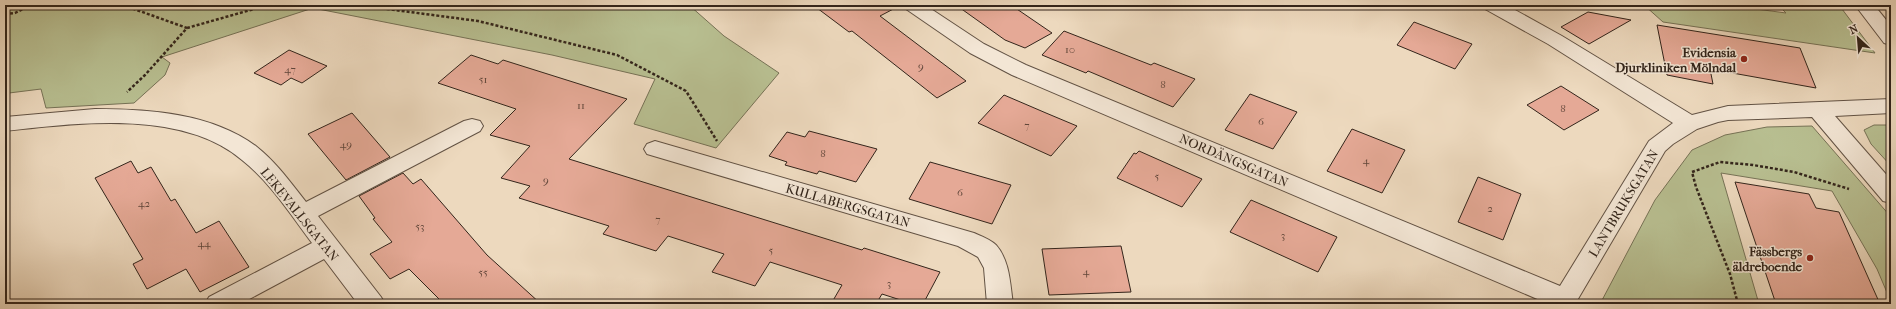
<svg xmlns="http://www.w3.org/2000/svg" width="1896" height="309" font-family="'IM FELL French Canon',serif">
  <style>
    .green { fill: #b8bf91; stroke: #767256 }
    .building { fill: #e5a996; stroke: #33251b }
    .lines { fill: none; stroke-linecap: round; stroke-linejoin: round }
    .minor-casing { stroke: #625244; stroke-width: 2 }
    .path { stroke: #33251b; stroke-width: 2.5; stroke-dasharray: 3 2; stroke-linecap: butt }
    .minor { fill: #f3e6d5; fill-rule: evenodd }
    .poi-dot { fill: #8f2418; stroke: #f3e6d5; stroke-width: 1.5 }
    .labels { text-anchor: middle; stroke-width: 3; stroke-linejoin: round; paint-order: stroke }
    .number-label { font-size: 11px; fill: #60463a }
    .poi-label { font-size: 13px; font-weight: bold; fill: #33251b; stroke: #f3e6d5; text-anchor: end }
    .street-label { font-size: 13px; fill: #33251b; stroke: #f3e6d5 }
  </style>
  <rect width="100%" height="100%" fill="#edd9be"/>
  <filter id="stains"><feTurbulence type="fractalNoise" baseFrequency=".005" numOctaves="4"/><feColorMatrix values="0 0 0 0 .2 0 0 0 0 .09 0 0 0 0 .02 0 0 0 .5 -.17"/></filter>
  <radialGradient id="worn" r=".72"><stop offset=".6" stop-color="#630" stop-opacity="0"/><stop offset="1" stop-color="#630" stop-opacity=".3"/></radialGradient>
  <path class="green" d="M 5,5 L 689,5 L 724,36 L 779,73 L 716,148 L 634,124 L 655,79 L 552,55 L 313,8 L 162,57 L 170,63 L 165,75 L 134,103 L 46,108 L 41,89 L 9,93 L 5,96 Z
    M 1644,5 L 1726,5 L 1786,13 L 1778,5 L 1839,5 L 1875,53 L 1663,22 Z
    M 1874,125 L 1891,125 L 1891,166 L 1871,144 L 1864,130 Z
    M 1812,126 L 1891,217 L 1891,302 L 1877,269 L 1832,191 L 1721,173 L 1759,304 L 1600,304 L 1655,200 L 1692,150 L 1725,135 L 1767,127 Z"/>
  <path class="building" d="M 813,5 L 901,5 L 880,16 L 966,81 L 937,98 L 852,31 L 849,32 Z
    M 956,5 L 1011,5 L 1052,33 L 1025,48 L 1005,40 Z
    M 1588,12 L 1631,20 L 1589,44 L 1561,27 Z
    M 1414,22 L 1472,44 L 1455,69 L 1397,45 Z
    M 1657,25 L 1800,48 L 1816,88 L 1710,69 L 1713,84 L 1667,75 Z
    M 1064,31 L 1151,65 L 1154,63 L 1195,79 L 1173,107 L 1088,71 L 1086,73 L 1042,55 Z
    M 289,50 L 327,66 L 302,83 L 291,78 L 281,85 L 254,73 Z
    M 471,55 L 498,64 L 503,60 L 627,99 L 569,159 L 862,250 L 864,248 L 940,272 L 923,304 L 913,304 L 882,294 L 876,304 L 831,304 L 842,285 L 770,262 L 755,286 L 712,272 L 724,254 L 668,236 L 656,251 L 603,234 L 609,226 L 519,198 L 530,186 L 501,178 L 530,146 L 490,135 L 516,109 L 438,83 Z
    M 1561,86 L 1599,110 L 1564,130 L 1527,105 Z
    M 1250,94 L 1297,112 L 1273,149 L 1225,130 Z
    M 1004,95 L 1046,113 L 1077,126 L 1051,156 L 978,123 Z
    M 352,113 L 390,157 L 346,180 L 308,134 Z
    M 1352,129 L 1405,150 L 1382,193 L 1327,171 Z
    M 809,131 L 877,149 L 856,182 L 819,171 L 817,174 L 785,165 L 787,162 L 769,156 L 787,132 L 805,137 Z
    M 1139,151 L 1202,179 L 1182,207 L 1117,178 L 1134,153 L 1136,154 Z
    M 131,161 L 138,173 L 151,167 L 171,201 L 175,199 L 196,233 L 219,221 L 249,267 L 200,292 L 186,269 L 147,289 L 133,264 L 143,259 L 95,178 Z
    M 930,162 L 1011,185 L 992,224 L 909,199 Z
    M 403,173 L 413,184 L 421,179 L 487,255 L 541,304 L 444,304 L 409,269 L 390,279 L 370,254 L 392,242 L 373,219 L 375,218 L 359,196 Z
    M 1478,177 L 1521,194 L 1503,240 L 1458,222 Z
    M 1735,182 L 1809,194 L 1816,208 L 1839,212 L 1880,304 L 1776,304 Z
    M 1251,200 L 1337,237 L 1318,272 L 1230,232 Z
    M 1121,246 L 1131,292 L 1049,295 L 1042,249 Z"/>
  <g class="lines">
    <defs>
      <path id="minor" d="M 904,5 L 925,5 L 984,44 L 1026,65 L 1560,286 L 1649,141 L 1673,123 L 1548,44 L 1485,9 L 1483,5 L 1506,5 L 1562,36 L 1692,115 L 1728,106 L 1891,99 L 1891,113 L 1835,116 L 1891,180 L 1891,203 L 1883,201 L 1812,117 L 1728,120 L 1718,122 L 1697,129 L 1673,144 L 1665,151 L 1575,304 L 1549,304 L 1012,75 L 970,53 L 906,9 Z
        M 1855,5 L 1874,5 L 1891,26 L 1891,45 L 1884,43 Z
        M 95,109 C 149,109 212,113 257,147 C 276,162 291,183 306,202 L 464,121 L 472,119 L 480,121 L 483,126 L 480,131 L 318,216 L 381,297 L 385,304 L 358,304 L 324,259 L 240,304 L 205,304 L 209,297 L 312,243 C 291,215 270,182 242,160 C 182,109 77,123 5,131 L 5,117 Z
        M 655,141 L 974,233 C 981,236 991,240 996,245 C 1010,261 1010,284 1013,304 L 987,304 L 984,268 L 978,257 L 958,246 L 647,154 L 644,149 L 647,144 Z"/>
    </defs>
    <use href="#minor" class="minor-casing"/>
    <path class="path" d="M 113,5 L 134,9 L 187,28 L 145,75 L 127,92
      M 357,5 L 478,21 L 617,55 L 686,91 L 717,141
      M 5,14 L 15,13 L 31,5
      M 187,28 L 268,5
      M 1738,304 L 1730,274 L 1696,187 L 1692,172 L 1720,162 L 1753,165 L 1794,172 L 1849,189"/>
    <use href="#minor" class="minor"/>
  </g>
  <g class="poi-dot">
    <circle cx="1744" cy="59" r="4"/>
    <circle cx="1810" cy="258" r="4"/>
  </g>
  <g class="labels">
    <g class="number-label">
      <text x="1070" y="53">10</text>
      <text x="921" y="70">9</text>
      <text x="290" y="73">47</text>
      <text x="483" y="83">51</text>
      <text x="1163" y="88">8</text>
      <text x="581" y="109">11</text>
      <text x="1563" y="112">8</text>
      <text x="1261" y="125">6</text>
      <text x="1027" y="129">7</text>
      <text x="346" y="148">49</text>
      <text x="823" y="157">8</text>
      <text x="1366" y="164">4</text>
      <text x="1157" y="180">5</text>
      <text x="546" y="184">9</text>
      <text x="960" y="196">6</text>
      <text x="144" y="207">42</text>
      <text x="1490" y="212">2</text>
      <text x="658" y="223">7</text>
      <text x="420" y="230">53</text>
      <text x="1283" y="239">3</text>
      <text x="204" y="247">44</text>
      <text x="771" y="254">5</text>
      <text x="1086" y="275">4</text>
      <text x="483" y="276">55</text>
      <text x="889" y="287">3</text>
    </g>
    <g class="poi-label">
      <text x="1736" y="57">Evidensia<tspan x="1736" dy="15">Djurkliniken Mölndal</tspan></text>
      <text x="1802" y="256">Fässbergs<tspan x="1802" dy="15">äldreboende</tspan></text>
    </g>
    <g class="street-label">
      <text transform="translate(1234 160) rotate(23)" y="5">NORDÄNGSGATAN</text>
      <text transform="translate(1623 203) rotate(-59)" y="5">LANTBRUKSGATAN</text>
      <text transform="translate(848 205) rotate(16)" y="5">KULLABERGSGATAN</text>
      <text transform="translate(300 214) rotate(51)" y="5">LEKEVALLSGATAN</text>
    </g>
  </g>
  <rect width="1896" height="309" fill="none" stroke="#edd9be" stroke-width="20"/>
  <rect x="6" y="6" width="1884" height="297" fill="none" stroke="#33251b" stroke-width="2"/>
  <rect x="10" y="10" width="1876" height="289" fill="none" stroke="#33251b"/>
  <g transform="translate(1858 38) rotate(334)" stroke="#f3e6d5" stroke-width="3" paint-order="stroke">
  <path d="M0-3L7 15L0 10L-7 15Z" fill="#33251b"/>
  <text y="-6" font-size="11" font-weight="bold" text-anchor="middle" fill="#33251b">N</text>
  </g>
  <rect width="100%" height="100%" filter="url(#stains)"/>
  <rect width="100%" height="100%" fill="url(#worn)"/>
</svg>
